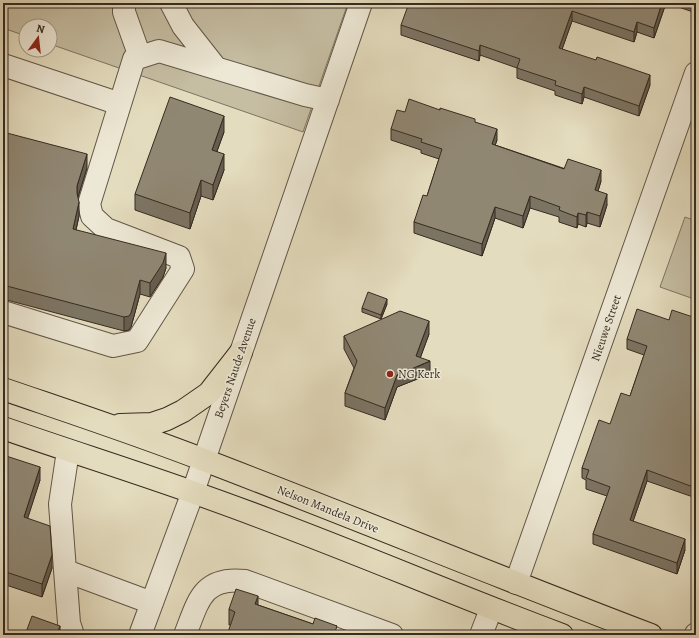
<svg xmlns="http://www.w3.org/2000/svg" width="699" height="638" font-family="Alegreya,serif">
  <style>
    .green { fill: #c6bea3; stroke: #7e7462 }
    .lines { fill: none; stroke-linecap: round; stroke-linejoin: round }
    .minor-casing { stroke: #625748; stroke-width: 24 }
    .highway-casing { stroke: #362b21; stroke-width: 24 }
    .minor { stroke: #ede8d5; stroke-width: 22 }
    .highway { stroke: #e4dcbe; stroke-width: 22 }
    .wall { fill: #7c7463; stroke: #362b21 }
    .shaded-wall { fill: #655e50; stroke: #362b21 }
    .building { fill: #908773; stroke: #362b21 }
    .poi-dot { fill: #8f2418; stroke: #ede8d5; stroke-width: 1.5 }
    .labels { text-anchor: middle; stroke-width: 3; stroke-linejoin: round; paint-order: stroke }
    .street-label { font-size: 12px; fill: #362b21; stroke: #ede8d5 }
    .poi-label { font-size: 12px; fill: #362b21; stroke: #ede8d5; text-anchor: start }
  </style>
  <rect width="100%" height="100%" fill="#e4dcbe"/>
  <filter id="stains"><feTurbulence type="fractalNoise" baseFrequency=".005" numOctaves="4"/><feColorMatrix values="0 0 0 0 .2 0 0 0 0 .09 0 0 0 0 .02 0 0 0 .5 -.17"/></filter>
  <radialGradient id="worn" r=".72"><stop offset=".6" stop-color="#630" stop-opacity="0"/><stop offset="1" stop-color="#630" stop-opacity=".3"/></radialGradient>
  <path class="green" d="M 3,3 L 348,3 L 303,132 L 50,44 L 50,26 L 26,26 L 26,36 L 3,28 Z
    M 685,217 L 696,221 L 696,294 L 694,299 L 660,287 Z"/>
  <g class="lines">
    <defs>
      <path id="minor" d="M 124,3 L 124,12 L 140,57
        M 171,3 L 183,26 L 216,68
        M 3,65 L 120,104 L 89,204 L 92,216 L 106,229 L 179,257 L 183,269 L 137,341 L 113,346 L 3,312
        M 120,104 L 134,59 L 159,51 L 305,95 L 328,100
        M 68,451 L 60,504 L 69,623 L 73,635
        M 66,571 L 152,603
        M 516,583 L 696,73
        M 140,635 L 193,492 L 361,3
        M 185,635 C 198,602 202,576 245,581 L 392,635
        M 481,635 L 491,609
        M 696,635 L 696,634"/>
      <path id="highway" d="M 3,389 C 70,412 137,434 204,460 C 353,517 501,578 651,635
        M 120,425 L 152,424 L 167,419 L 183,411 L 209,393 L 241,352
        M 3,428 C 66,450 130,470 192,492 C 317,535 438,589 562,635"/>
    </defs>
    <use href="#minor" class="minor-casing"/>
    <use href="#highway" class="highway-casing"/>
    <use href="#minor" class="minor"/>
    <use href="#highway" class="highway"/>
  </g>
  <path class="wall" d="M 497,3 L 666,3 L 654,38 L 637,32 L 634,42 L 572,21 L 562,49 L 650,85 L 639,116 L 584,97 L 582,104 L 555,95 L 555,91 L 517,78 L 517,68 L 480,55 L 479,61 L 401,35 L 401,25 L 496,7 Z
    M 667,3 L 696,3 L 696,13 Z
    M 440,110 L 475,122 L 497,140 L 495,145 L 601,181 L 598,191 L 607,205 L 600,227 L 587,223 L 586,227 L 578,224 L 577,228 L 559,222 L 559,217 L 530,208 L 523,228 L 495,218 L 482,256 L 414,233 L 414,222 L 427,196 L 439,159 L 421,153 L 421,150 L 391,140 L 391,129 L 405,112 Z
    M 3,132 L 87,168 L 78,197 L 79,216 L 76,230 L 166,268 L 163,277 L 150,297 L 140,294 L 131,327 L 129,330 L 124,331 L 3,299 Z
    M 224,132 L 217,151 L 224,170 L 213,200 L 201,196 L 190,229 L 135,210 L 135,194 Z
    M 387,304 L 381,319 L 362,312 L 362,308 Z
    M 696,317 L 696,498 L 647,481 L 633,521 L 685,550 L 677,574 L 593,544 L 593,534 L 607,496 L 586,489 L 586,480 L 582,478 L 582,468 L 630,396 L 644,355 L 627,349 L 627,339 L 669,320 L 696,318 Z
    M 429,334 L 420,358 L 430,374 L 397,387 L 385,420 L 345,406 L 345,393 L 354,368 L 344,349 L 344,336 Z
    M 3,455 L 40,480 L 27,518 L 52,568 L 42,597 L 3,584 Z
    M 258,605 L 313,624 L 337,626 L 229,625 L 229,609 Z"/>
  <path class="shaded-wall" d="M 662,3 L 666,3 L 654,38 L 654,28 Z
    M 572,11 L 572,21 L 559,58 L 559,48 Z
    M 637,22 L 637,32 L 634,42 L 634,32 Z
    M 480,45 L 480,55 L 479,61 L 479,51 Z
    M 650,75 L 650,85 L 639,116 L 639,106 Z
    M 584,87 L 584,97 L 582,104 L 582,94 Z
    M 224,116 L 224,132 L 212,165 L 212,150 Z
    M 497,129 L 497,140 L 492,155 L 492,144 Z
    M 87,154 L 87,168 L 77,200 L 77,186 Z
    M 224,154 L 224,170 L 213,200 L 213,185 Z
    M 601,170 L 601,181 L 595,201 L 595,190 Z
    M 201,180 L 201,196 L 190,229 L 190,213 Z
    M 607,194 L 607,205 L 600,227 L 600,216 Z
    M 530,196 L 530,208 L 523,228 L 523,216 Z
    M 79,202 L 79,216 L 73,243 L 73,229 Z
    M 495,207 L 495,218 L 482,256 L 482,244 Z
    M 587,212 L 587,223 L 586,227 L 586,215 Z
    M 578,213 L 578,224 L 577,228 L 577,217 Z
    M 166,253 L 166,268 L 163,277 L 150,297 L 150,283 Z
    M 140,280 L 140,294 L 131,327 L 129,330 L 124,331 L 124,317 Z
    M 387,299 L 387,304 L 381,319 L 381,315 Z
    M 429,321 L 429,334 L 417,367 L 430,361 L 430,374 L 397,387 L 385,420 L 385,408 L 397,375 L 416,356 Z
    M 40,467 L 40,480 L 24,530 L 24,517 Z
    M 647,470 L 647,481 L 630,530 L 630,520 Z
    M 685,539 L 685,550 L 677,574 L 677,563 Z
    M 52,555 L 52,568 L 42,597 L 42,584 Z
    M 258,596 L 258,612 L 255,604 Z
    M 60,626 L 60,635 L 57,635 Z"/>
  <path class="building" d="M 409,3 L 483,3 L 496,7 L 497,3 L 662,3 L 654,28 L 637,22 L 634,32 L 572,11 L 559,48 L 596,60 L 597,57 L 650,75 L 639,106 L 584,87 L 582,94 L 555,85 L 556,81 L 517,68 L 520,59 L 480,45 L 479,51 L 401,25 Z
    M 170,97 L 224,116 L 212,150 L 224,154 L 213,185 L 201,180 L 190,213 L 135,194 Z
    M 409,99 L 440,110 L 440,108 L 475,119 L 475,122 L 497,129 L 492,144 L 564,169 L 568,159 L 601,170 L 595,190 L 607,194 L 600,216 L 587,212 L 586,215 L 578,213 L 577,217 L 559,210 L 560,207 L 530,196 L 523,216 L 495,207 L 482,244 L 414,222 L 423,195 L 427,196 L 442,149 L 421,142 L 422,139 L 391,129 L 397,110 L 405,112 Z
    M 3,132 L 87,154 L 77,186 L 77,193 L 79,202 L 73,229 L 166,253 L 163,263 L 150,283 L 140,280 L 131,313 L 129,316 L 124,317 L 3,285 Z
    M 368,292 L 387,299 L 381,315 L 362,308 Z
    M 637,309 L 669,320 L 672,310 L 696,318 L 696,317 L 696,488 L 647,470 L 630,520 L 685,539 L 677,563 L 593,534 L 610,487 L 586,478 L 589,470 L 582,468 L 599,420 L 610,424 L 621,393 L 630,396 L 647,346 L 627,339 Z
    M 400,311 L 429,321 L 416,356 L 430,361 L 397,375 L 385,408 L 345,393 L 357,361 L 344,336 Z
    M 3,455 L 40,467 L 24,517 L 50,526 L 52,555 L 42,584 L 3,571 Z
    M 236,589 L 258,596 L 255,604 L 313,624 L 315,618 L 337,626 L 335,632 L 345,635 L 227,635 L 235,612 L 229,609 Z
    M 32,616 L 60,626 L 57,634 L 59,635 L 25,635 Z"/>
  <circle class="poi-dot" cx="390" cy="374" r="4"/>
  <g class="labels">
    <g class="street-label">
      <text transform="translate(606 328) rotate(-71)" y="4">Nieuwe Street</text>
      <text transform="translate(235 368) rotate(-71)" y="4">Beyers Naude Avenue</text>
      <text transform="translate(328 509) rotate(22)" y="4">Nelson Mandela Drive</text>
    </g>
    <g class="poi-label">
      <text x="398" y="378">NG Kerk</text>
    </g>
  </g>
  <rect width="699" height="638" fill="none" stroke="#e4dcbe" stroke-width="16"/>
  <rect x="4" y="4" width="691" height="630" fill="none" stroke="#362b21" stroke-width="2"/>
  <rect x="8" y="8" width="683" height="622" fill="none" stroke="#362b21"/>
  <g transform="translate(38 38) rotate(15)"><circle r="19" fill="#ede8d5" stroke="#a49c8d"/>
  <path d="M0-3L7 15L0 10L-7 15Z" fill="#8f2418"/>
  <text y="-6" font-size="11" font-weight="bold" text-anchor="middle" fill="#362b21">N</text>
  </g>
  <rect width="100%" height="100%" filter="url(#stains)"/>
  <rect width="100%" height="100%" fill="url(#worn)"/>
</svg>
